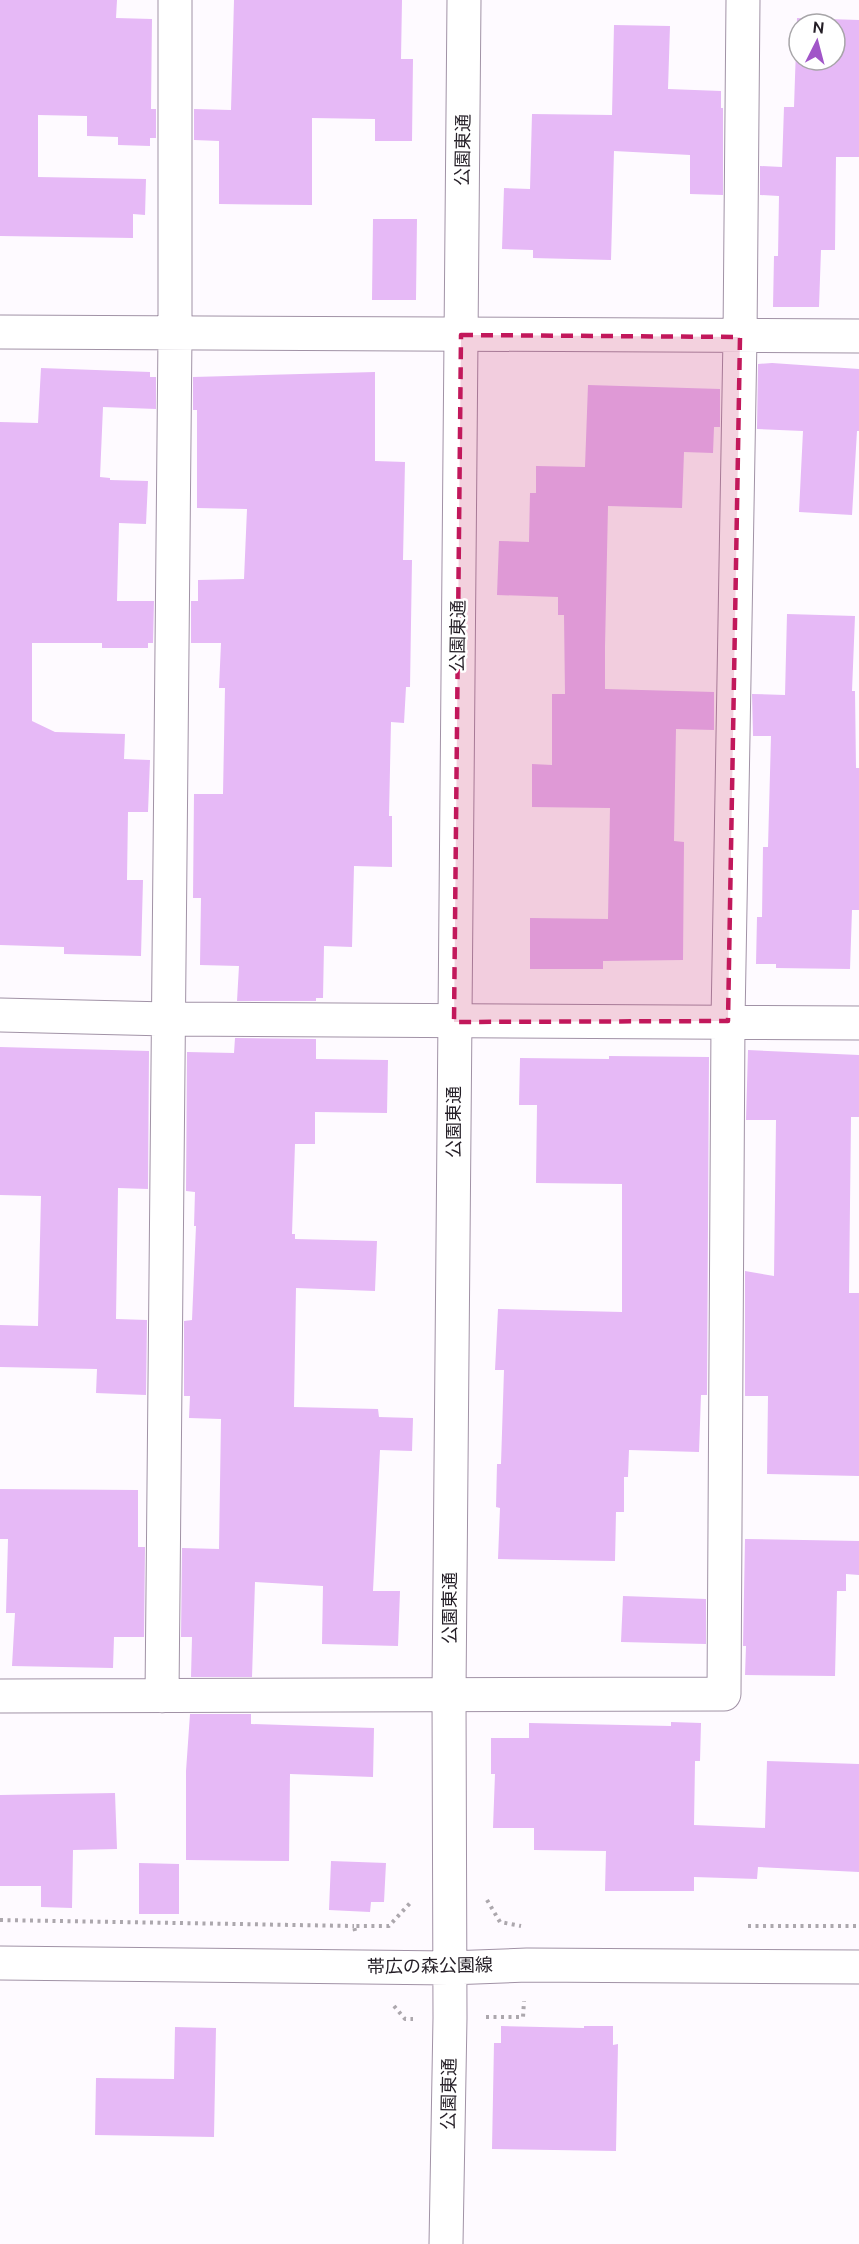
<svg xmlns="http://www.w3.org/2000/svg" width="859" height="2244" font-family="Ubuntu,'Noto Sans JP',sans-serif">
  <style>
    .building { fill: #e6b9f6; fill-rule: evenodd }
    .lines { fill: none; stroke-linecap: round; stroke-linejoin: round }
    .street-casing { stroke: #a192a6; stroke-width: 35 }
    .secondary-casing { stroke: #a192a6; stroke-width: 35 }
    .path { stroke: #aca7ad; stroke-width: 4; stroke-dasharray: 3 4.5; stroke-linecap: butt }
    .street { stroke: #fff; stroke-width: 33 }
    .secondary { stroke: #fff; stroke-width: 33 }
    .marked { fill: #c2185b; fill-opacity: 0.2; stroke: #c2185b; stroke-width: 4.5; stroke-dasharray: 12 8; stroke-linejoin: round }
    .labels { text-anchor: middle; stroke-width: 5; stroke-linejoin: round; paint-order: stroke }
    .street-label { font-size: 18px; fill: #241e26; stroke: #fff }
  </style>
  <rect width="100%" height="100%" fill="#fefaff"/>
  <path class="building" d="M 0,0 L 117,0 L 116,18 L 152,19 L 151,109 L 156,109 L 156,138 L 150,138 L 150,146 L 118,145 L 118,137 L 87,136 L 87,116 L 38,115 L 38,177 L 146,179 L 145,215 L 133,214 L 133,238 L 0,236 Z
    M 234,0 L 402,0 L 401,59 L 413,59 L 412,141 L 375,141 L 375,119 L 312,118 L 312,205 L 219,204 L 219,141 L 194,140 L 194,109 L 231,110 Z
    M 797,18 L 859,20 L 859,157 L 836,157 L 835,250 L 821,250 L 819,307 L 773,307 L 774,256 L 778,256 L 779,196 L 760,195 L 760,166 L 782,167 L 784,107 L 794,107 ZM 799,24 L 835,24 L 835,60 L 799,60 Z
    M 614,25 L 670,26 L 668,89 L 721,91 L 721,108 L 723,108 L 723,195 L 690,194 L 690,155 L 614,151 L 611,260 L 533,258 L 533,250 L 502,249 L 504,188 L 530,189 L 532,114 L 612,115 Z
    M 373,219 L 417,219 L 416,300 L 372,300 Z
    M 772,363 L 859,369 L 859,431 L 857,431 L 852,515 L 799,512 L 803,431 L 757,429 L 758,364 Z
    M 41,368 L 150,372 L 150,377 L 156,377 L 156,409 L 103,407 L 100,477 L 110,478 L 110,480 L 148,481 L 146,524 L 119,523 L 117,601 L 154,601 L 153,643 L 148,643 L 148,648 L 102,648 L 102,643 L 32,643 L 32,721 L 55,732 L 125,734 L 124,759 L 150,760 L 148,812 L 128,812 L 127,880 L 143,880 L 141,956 L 64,954 L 64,947 L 0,945 L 0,422 L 38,423 Z
    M 375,372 L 375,461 L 405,462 L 403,560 L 412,560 L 410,687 L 406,687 L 404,723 L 391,722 L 389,816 L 392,816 L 392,867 L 354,866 L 352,947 L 324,946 L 323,998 L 316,998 L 316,1001 L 237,1001 L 239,966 L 200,965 L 201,898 L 193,898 L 194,794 L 223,794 L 225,688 L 219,688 L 221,643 L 191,643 L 191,601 L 198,601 L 198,580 L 244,579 L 247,509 L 197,508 L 197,410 L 193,410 L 193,377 Z
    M 588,385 L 720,389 L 720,427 L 714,427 L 713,453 L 684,452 L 682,508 L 608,506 L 605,647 L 605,689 L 714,692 L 714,730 L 676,729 L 674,841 L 684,842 L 683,960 L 603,961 L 603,969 L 530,969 L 530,918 L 608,919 L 610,808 L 532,807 L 532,764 L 552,765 L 552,694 L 565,694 L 564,615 L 558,615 L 558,597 L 497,595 L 499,541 L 529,542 L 530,493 L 536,493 L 536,466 L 585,467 Z
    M 787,614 L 855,616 L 852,691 L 855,691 L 856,768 L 859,768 L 859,910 L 852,910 L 850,969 L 776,968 L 776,964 L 756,964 L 757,917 L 762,917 L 763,847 L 768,847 L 771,736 L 753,736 L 752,694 L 785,695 Z
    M 235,1038 L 316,1039 L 316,1059 L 388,1060 L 387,1113 L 315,1112 L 315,1144 L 295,1144 L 292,1234 L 295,1234 L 295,1239 L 377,1241 L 375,1291 L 296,1288 L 294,1407 L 378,1409 L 379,1417 L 413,1418 L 412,1451 L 380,1450 L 373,1591 L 400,1591 L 398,1646 L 322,1644 L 323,1586 L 255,1582 L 252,1677 L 191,1677 L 192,1637 L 181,1637 L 182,1548 L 219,1549 L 221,1419 L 189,1418 L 190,1396 L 184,1396 L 184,1321 L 192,1320 L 196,1226 L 194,1226 L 195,1192 L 186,1191 L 187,1052 L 234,1053 Z
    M 0,1047 L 149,1051 L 148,1189 L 118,1188 L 116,1319 L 147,1320 L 146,1395 L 96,1393 L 97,1369 L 0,1367 L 0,1325 L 38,1326 L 41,1196 L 0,1195 Z
    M 748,1050 L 859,1055 L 859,1117 L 851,1117 L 849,1293 L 859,1293 L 859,1476 L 767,1474 L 768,1396 L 745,1396 L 745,1271 L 774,1276 L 776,1120 L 746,1120 Z
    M 609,1056 L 709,1057 L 707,1395 L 701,1395 L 699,1452 L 629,1450 L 628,1477 L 624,1477 L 624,1512 L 616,1512 L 615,1561 L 498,1559 L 500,1508 L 496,1507 L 497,1464 L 501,1464 L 504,1370 L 495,1370 L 498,1309 L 622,1312 L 622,1184 L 536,1183 L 537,1105 L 519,1105 L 520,1058 L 609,1059 Z
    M 0,1489 L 138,1490 L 138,1547 L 145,1547 L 144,1637 L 114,1637 L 113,1668 L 12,1666 L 15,1613 L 6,1613 L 8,1539 L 0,1539 Z
    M 745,1539 L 859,1541 L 859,1575 L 846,1574 L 846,1591 L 837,1591 L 835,1676 L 745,1675 L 746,1646 L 743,1646 Z
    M 623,1596 L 706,1599 L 706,1644 L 621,1642 Z
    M 190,1714 L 251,1714 L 251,1724 L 374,1728 L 373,1777 L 290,1774 L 289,1861 L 186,1860 L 186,1771 Z
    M 671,1722 L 701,1723 L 700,1761 L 695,1761 L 694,1825 L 765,1828 L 767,1761 L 859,1764 L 859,1872 L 758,1867 L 757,1879 L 694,1877 L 694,1891 L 605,1891 L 606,1851 L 534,1850 L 534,1828 L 493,1828 L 495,1774 L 491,1774 L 491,1738 L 529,1738 L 529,1723 L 671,1726 Z
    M 115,1793 L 117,1849 L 73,1850 L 72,1908 L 41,1907 L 41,1886 L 0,1886 L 0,1795 Z
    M 331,1861 L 386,1863 L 384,1902 L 371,1902 L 370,1912 L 329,1910 Z
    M 139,1863 L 179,1864 L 179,1914 L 139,1914 Z
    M 501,2026 L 584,2028 L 584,2026 L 613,2026 L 613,2045 L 618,2044 L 616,2151 L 492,2149 L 494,2043 L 501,2043 Z
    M 175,2027 L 216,2028 L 214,2137 L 95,2135 L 96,2078 L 174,2079 Z"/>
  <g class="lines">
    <defs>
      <path id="street" d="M 0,332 L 859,336
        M 0,1015 L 167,1019 L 859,1023
        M 0,1696 L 724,1694 L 728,1021 L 740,337 L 743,0
        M 162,1696 L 175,334 L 175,0"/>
      <path id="secondary" d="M 0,1963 L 449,1968 L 527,1965 L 859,1967
        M 446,2244 L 450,2018 L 449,1694 L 464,0"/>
    </defs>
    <use href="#street" class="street-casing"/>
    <use href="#secondary" class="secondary-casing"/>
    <path class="path" d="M 487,1900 L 500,1922 L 521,1926
      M 0,1920 L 354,1926
      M 748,1926 L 859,1926
      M 355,1931 L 354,1926 L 389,1926 L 411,1902
      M 394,2006 L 405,2019 L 413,2019
      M 486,2017 L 523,2017 L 524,2001"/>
    <use href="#street" class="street"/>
    <use href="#secondary" class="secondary"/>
  </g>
  <path class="marked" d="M 461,335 L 740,337 L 728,1021 L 454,1022 Z"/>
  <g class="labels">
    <g class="street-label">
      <text transform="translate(463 150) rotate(-89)" y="6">公園東通</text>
      <text transform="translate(458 636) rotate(-89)" y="6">公園東通</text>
      <text transform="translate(454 1122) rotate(-90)" y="6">公園東通</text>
      <text transform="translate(450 1608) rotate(-90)" y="6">公園東通</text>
      <text transform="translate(430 1966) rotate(-1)" y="6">帯広の森公園線</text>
      <text transform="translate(449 2094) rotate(-89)" y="6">公園東通</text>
    </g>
  </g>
  <g transform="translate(817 42) rotate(6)"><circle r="28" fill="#ffffff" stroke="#a7a5a8" stroke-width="1.5"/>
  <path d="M0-4.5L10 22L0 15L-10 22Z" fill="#a155c8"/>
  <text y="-9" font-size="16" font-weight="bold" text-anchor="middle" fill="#241e26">N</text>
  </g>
</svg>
